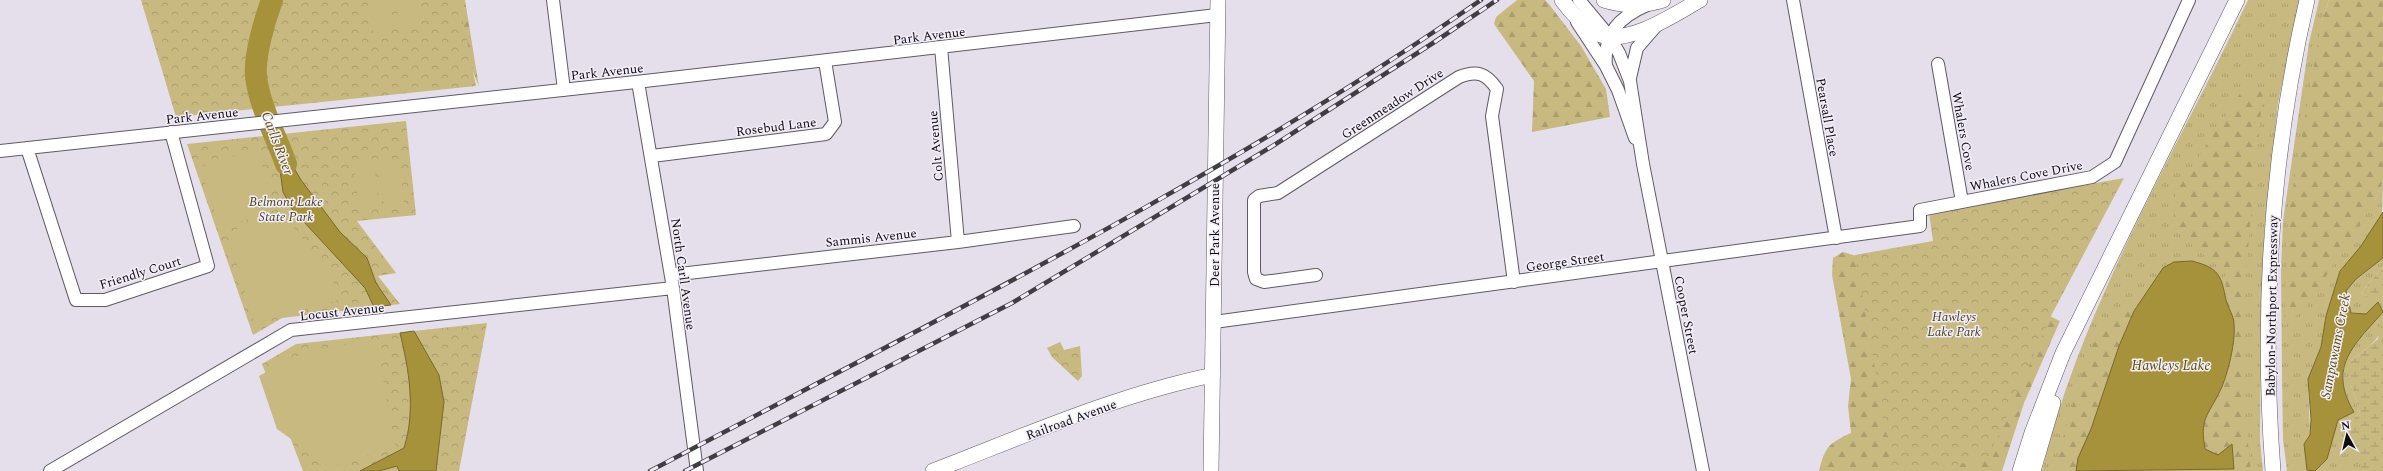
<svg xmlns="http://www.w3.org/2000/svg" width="2383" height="471" font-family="Spectral,serif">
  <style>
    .grass { fill: url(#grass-tufts) }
    .forest { fill: url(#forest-firs) }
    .wetland { fill: url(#wetland-marsh) }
    .park { fill: url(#park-crowns) }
    .pitch { fill: #c7b980 }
    .water { fill: #a6923a; stroke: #786a2d }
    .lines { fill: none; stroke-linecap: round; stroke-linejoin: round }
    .river { stroke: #a6923a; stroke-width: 22 }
    .minor-casing { stroke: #5f5a64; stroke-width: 14 }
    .major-casing { stroke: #5f5a64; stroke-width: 16 }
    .minor { stroke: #fff; stroke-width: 12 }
    .major { stroke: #fff; stroke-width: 15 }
    .rail-casing { stroke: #403d43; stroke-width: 4.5 }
    .rail { stroke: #f2edf8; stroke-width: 3; stroke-dasharray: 9; stroke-linecap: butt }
    .labels { text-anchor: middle; stroke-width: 3; stroke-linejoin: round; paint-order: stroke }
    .street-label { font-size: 13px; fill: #0e0c10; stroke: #f2edf8 }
    .park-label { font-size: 13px; font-style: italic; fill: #4a421d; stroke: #f2edf8 }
    .water-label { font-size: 14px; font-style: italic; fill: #5c4e09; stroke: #f2edf8 }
  </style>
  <defs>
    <pattern id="grass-tufts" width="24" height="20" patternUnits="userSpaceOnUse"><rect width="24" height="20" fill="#c7b980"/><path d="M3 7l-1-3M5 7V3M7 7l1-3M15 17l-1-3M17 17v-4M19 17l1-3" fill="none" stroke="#aa9e6e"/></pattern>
    <pattern id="forest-firs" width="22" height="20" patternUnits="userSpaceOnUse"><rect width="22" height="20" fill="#c7b980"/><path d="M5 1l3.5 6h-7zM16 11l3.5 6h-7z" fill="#aa9e6e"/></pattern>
    <pattern id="wetland-marsh" width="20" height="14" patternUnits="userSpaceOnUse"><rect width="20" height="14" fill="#c7b980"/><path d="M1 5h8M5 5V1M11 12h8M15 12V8" fill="none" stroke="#aa9e6e"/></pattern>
    <pattern id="park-crowns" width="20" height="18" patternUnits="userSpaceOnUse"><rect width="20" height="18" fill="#c7b980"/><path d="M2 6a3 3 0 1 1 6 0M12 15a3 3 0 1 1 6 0" fill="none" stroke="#aa9e6e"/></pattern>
  </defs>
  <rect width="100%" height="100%" fill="#e5dfeb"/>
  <path class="grass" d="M 2248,0 L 2300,0 L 2278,103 L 2265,223 L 2261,306 L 2260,441 L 2263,471 L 2042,471 C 2080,309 2177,150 2248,0 Z
    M 2319,0 L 2329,0 L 2321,24 L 2375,200 L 2383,181 L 2382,215 L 2361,246 L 2340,271 L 2326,316 L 2321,347 L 2308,379 L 2310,435 L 2304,444 L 2332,438 L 2338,420 L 2348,403 L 2342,387 L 2345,362 L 2352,347 L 2365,333 L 2366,314 L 2350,313 L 2350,300 L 2346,291 L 2356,279 L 2383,258 L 2383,266 L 2361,293 L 2369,297 L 2383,297 C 2383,339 2383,335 2351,361 L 2351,385 L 2360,412 L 2345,427 L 2363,464 L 2357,471 L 2287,471 L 2283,439 L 2282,376 L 2281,269 L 2283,221 L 2309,43 Z"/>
  <path class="forest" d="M 446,0 L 465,0 L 479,87 Z
    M 1517,0 L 1545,0 L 1548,3 L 1581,46 L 1606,89 L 1610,117 L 1532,132 L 1534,81 L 1494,24 L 1496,17 Z
    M 2329,0 L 2383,0 L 2383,181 L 2375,200 L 2306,307 L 2284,326 L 2288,217 L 2321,24 Z
    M 2263,90 L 2246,269 L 2245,416 L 2251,471 L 2230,471 L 2234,469 L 2232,444 L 2218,455 L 2205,449 L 2202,432 L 2206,414 L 2219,394 L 2232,347 L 2234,323 L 2226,301 L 2225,271 L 2200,252 L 2176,226 L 2175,193 L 2241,92 Z
    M 1843,252 L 2035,309 L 2060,321 L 2024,403 L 2002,471 L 1819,471 C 1825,447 1829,443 1851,433 L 1848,406 L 1851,379 L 1832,275 L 1833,258 Z
    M 2134,311 C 2117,350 2105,388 2091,428 C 2086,443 2078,455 2076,471 L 2055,471 C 2062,443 2090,326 2113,315 C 2118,312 2128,312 2134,311 Z"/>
  <path class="wetland" d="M 2383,266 L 2383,297 L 2369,297 L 2361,293 Z
    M 2383,311 L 2383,471 L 2357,471 L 2362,464 L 2345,427 L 2360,412 L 2351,385 L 2351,361 L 2378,339 Z"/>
  <path class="park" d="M 141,0 L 459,0 L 476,86 L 176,117 Z
    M 406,121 L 416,215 L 357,221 L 396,273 L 378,276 L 400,304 L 282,318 L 253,335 L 187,144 Z
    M 2124,178 L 2052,314 L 1988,459 L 1919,471 L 1893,471 L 1855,255 L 1933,241 L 1929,213 Z
    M 487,323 L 459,471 L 303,471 L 262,364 L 296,344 Z
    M 1060,342 L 1064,350 L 1080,346 L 1082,376 L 1078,381 L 1052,357 L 1047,348 Z"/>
  <path class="pitch" d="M 370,0 L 390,0 L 393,31 L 373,33 Z
    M 396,0 L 417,0 L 420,29 L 400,31 Z
    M 257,149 L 276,210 L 226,226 L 218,223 L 200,167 Z
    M 399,160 L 404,204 L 384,206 L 379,163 Z
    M 374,163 L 379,206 L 359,209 L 354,165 Z
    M 275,222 L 292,226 L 332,275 L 336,301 L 259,322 L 253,320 L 228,234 C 243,224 257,223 275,222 Z
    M 365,340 L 378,350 L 395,447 L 330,467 L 277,429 L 259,376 L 294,357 Z"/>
  <path class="water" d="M 283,134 L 291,163 L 301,180 L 340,232 L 367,258 L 376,283 L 391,305 L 374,307 L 365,288 L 292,209 L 283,192 L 280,170 L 266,136 Z
    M 2383,212 L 2383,258 L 2356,279 L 2346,291 L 2351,313 L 2366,314 L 2378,302 L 2383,312 C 2354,345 2327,367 2354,412 L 2338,420 L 2327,459 L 2315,471 L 2307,470 L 2304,444 L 2310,435 L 2311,419 L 2308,379 L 2321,347 L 2326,316 L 2340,271 L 2361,246 Z
    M 2192,261 C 2219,268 2221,275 2226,300 C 2228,308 2234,316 2234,324 C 2236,342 2227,379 2218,395 C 2206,418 2200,420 2205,449 L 2218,455 L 2232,444 L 2234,469 L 2076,471 L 2078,458 L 2091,429 L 2119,346 L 2134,311 L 2163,268 L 2174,262 Z
    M 414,331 L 439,375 L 444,402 L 436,471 L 399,471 L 397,466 L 379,471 L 360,471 L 404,448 C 416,410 409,370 400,333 Z"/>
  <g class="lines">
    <path class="river" d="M 272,0 C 265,19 254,56 256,76 C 259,105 276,136 286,164"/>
    <defs>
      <path id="minor" d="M 553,0 L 564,90
        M 1579,0 L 1609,36 L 1619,53 L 1630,81 L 1643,164 L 1703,471
        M 1793,0 L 1836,238
        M 1577,22 L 1606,66 L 1618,90 L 1635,138
        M 941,47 L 958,242
        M 1938,64 L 1962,202
        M 1606,66 C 1603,34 1619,17 1647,5
        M 1630,78 L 1637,48 L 1656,26
        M 638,82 L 673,288 L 697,471
        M 27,148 L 76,300 L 105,300 L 208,266 L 171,132
        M 0,151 L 645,81 L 1217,15
        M 652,156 L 826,134 L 835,122 L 825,61
        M 671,275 L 958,242 L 1074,226
        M 1316,275 L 1264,282 L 1256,279 L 1254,272 L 1254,200 L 1259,196 L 1278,193 L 1459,77 C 1477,70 1486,73 1497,89 L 1492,116 L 1514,282
        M 1214,322 L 1920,226 L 1920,210 L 2092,177 L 2115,162 L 2189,0
        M 50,471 L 291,330 L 673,288"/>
      <path id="major" d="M 1562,0 C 1570,11 1585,28 1598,34 C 1627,47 1675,14 1700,0
        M 1604,0 C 1623,6 1644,6 1663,0
        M 933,471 C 1024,436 1116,395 1213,375
        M 1211,471 L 1218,0
        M 2020,471 L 2032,433 L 2063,353 L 2237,0
        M 2033,471 L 2053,403
        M 2273,471 C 2261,312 2271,155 2307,0"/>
    </defs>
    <use href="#minor" class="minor-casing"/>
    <use href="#major" class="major-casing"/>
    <use href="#minor" class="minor"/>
    <use href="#major" class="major"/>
    <defs>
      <path id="rail" d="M 650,471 C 932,322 1219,181 1481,0
        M 685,471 L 1012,303 L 1271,147 L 1433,43 L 1497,0"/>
    </defs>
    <use href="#rail" class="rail-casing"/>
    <use href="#rail" class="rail"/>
  </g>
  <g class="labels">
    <g class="street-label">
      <text transform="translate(929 35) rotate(-7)" y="5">Park Avenue</text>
      <text transform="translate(607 71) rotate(-6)" y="5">Park Avenue</text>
      <text transform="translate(1392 103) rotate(-33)" y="5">Greenmeadow Drive</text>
      <text transform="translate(202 115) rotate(-6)" y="5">Park Avenue</text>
      <text transform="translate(1828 117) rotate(80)" y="5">Pearsall Place</text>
      <text transform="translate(776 126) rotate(-7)" y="5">Rosebud Lane</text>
      <text transform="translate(1964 131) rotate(80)" y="5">Whalers Cove</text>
      <text transform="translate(935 146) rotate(-95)" y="5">Colt Avenue</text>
      <text transform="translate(2026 175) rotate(-11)" y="5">Whalers Cove Drive</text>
      <text transform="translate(1214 235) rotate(-90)" y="5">Deer Park Avenue</text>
      <text transform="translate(871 237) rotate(-6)" y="5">Sammis Avenue</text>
      <text transform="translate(1565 261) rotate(-8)" y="5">George Street</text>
      <text transform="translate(140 272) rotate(-17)" y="5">Friendly Court</text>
      <text transform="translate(684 274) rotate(82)" y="5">North Carll Avenue</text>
      <text transform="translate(2271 306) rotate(-89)" y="5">Babylon-Northport Expressway</text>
      <text transform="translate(342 311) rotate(-6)" y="5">Locust Avenue</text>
      <text transform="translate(1687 315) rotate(79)" y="5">Cooper Street</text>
      <text transform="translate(1071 419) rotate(-20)" y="5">Railroad Avenue</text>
    </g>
    <g class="park-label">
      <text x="286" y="206">Belmont Lake<tspan x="286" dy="15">State Park</tspan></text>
      <text x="1954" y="321">Hawleys<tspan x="1954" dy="15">Lake Park</tspan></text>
    </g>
    <g class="water-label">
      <text transform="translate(278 143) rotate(69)" y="5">Carlls River</text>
      <text transform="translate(2335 346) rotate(-79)" y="5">Sampawams Creek</text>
      <text x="2171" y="370">Hawleys Lake</text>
    </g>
  </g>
  <g transform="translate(2347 435) rotate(352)" stroke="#f2edf8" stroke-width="3" paint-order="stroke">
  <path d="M0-3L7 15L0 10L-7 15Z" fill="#0e0c10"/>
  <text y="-6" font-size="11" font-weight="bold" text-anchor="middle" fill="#0e0c10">N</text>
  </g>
</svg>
